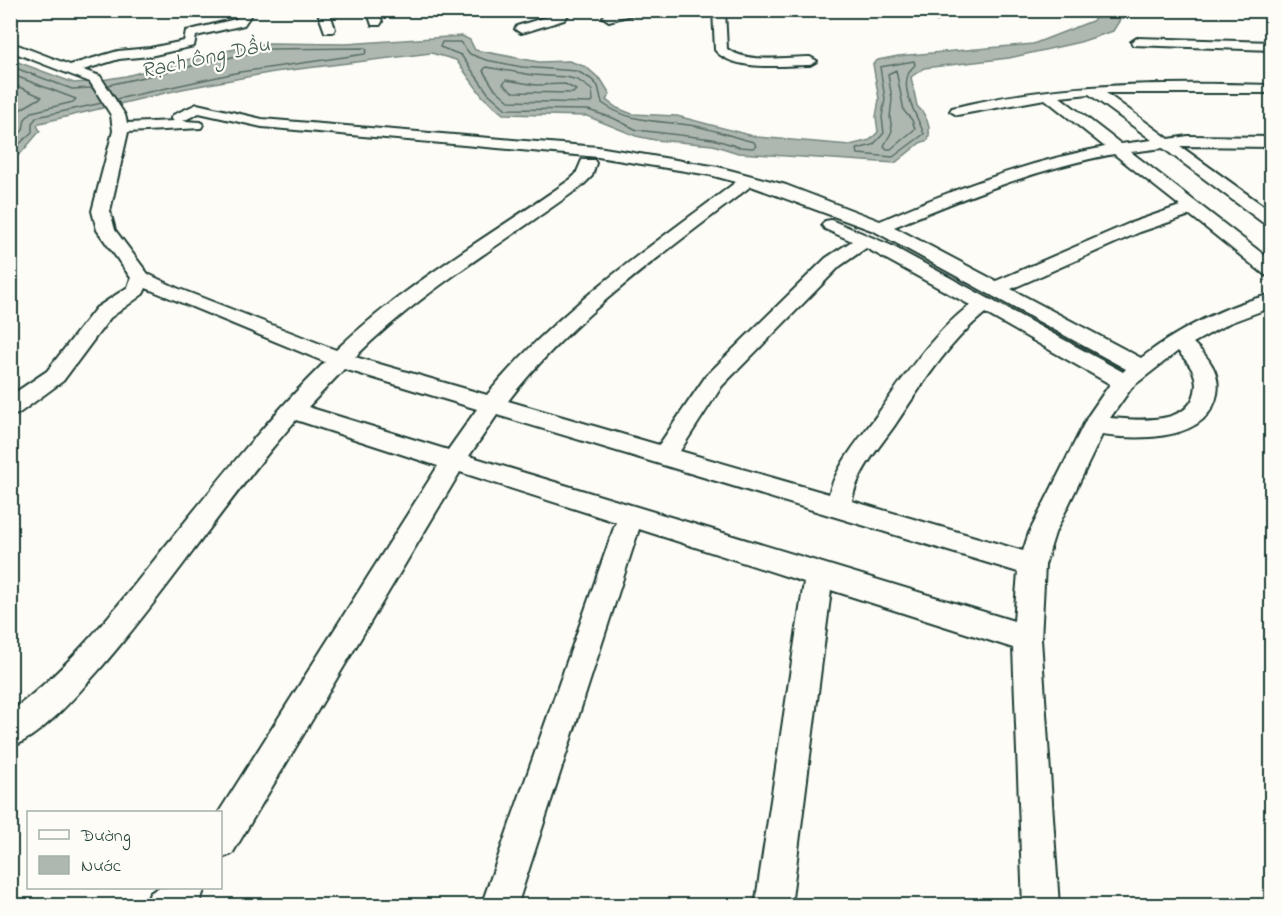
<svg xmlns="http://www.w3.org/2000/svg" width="1282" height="916" font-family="'Indie Flower',sans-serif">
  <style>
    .water { fill: #aeb8b1; stroke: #75877f; stroke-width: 1.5 }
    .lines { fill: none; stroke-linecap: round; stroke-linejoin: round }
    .shore { stroke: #586e66; stroke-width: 1.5 }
    .service-casing { stroke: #1f3d34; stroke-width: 4 }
    .minor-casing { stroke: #1f3d34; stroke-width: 4 }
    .service { fill: #fdfcf7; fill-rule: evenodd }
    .minor { fill: #fdfcf7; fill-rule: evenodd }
    .labels { text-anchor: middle; stroke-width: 4.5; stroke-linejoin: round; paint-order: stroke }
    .far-water-label { font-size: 22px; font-style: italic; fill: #435c53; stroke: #fdfcf7 }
  </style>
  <rect width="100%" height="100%" fill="#fdfcf7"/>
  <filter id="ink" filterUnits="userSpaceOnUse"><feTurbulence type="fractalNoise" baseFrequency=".0167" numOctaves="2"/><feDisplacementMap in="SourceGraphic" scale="12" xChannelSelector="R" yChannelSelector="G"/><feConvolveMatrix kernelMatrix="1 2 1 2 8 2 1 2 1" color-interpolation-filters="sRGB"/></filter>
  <g filter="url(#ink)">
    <path class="water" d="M 1106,11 L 1130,11 L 1121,18 L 1113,31 L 1080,42 L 1009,58 L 924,68 L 911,77 L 917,106 C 926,114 932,128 928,140 L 920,143 L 895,163 L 738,153 L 713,145 L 655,140 L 636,136 L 587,116 L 503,114 L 483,97 L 456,60 L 431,53 L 274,72 L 182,89 L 40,123 L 37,125 L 40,131 L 22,152 L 11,161 L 10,59 L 74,83 L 89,82 L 126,76 L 209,54 L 268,43 L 346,44 L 462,36 L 470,40 L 475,50 L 539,62 L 569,61 L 586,67 L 602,81 L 610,94 L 606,100 L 617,108 L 632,114 L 677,116 L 757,137 L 850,145 L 870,140 L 878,132 L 876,117 L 879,99 L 873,64 L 878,60 L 898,56 L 1033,44 L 1092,21 Z"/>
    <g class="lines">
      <path class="shore" d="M 442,42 L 460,42 L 470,54 L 486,60 L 522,67 L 577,71 L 591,79 L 598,86 L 602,103 C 632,125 666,120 700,127 C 718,131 736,138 754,142 L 756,146 L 753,148 L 739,147 L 713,139 L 637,130 L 613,118 L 588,110 L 506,109 L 488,93 L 461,55 L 440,47 Z
        M 914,61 L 915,65 C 894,83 917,114 924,134 L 893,157 L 858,154 L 857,149 L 873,145 L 884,133 L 882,117 L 885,99 L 880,67 Z
        M 10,66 L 72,89 L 92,88
        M 486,67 L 532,75 L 566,77 L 578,80 L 592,90 L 593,101 L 590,103 L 509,101 L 494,88 L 483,71 Z
        M 896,70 L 904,111 L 912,120 L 915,129 L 891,149 L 887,149 L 884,146 L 892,131 L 890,117 L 892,99 L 888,74 Z
        M 10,74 L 76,99 L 73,102 L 32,112 L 25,119 L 23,130 L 10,144
        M 506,80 L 536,85 L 565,84 L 576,90 L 573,93 L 513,92 L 503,84 Z
        M 10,83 L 42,97 L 21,109 L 10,131
        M 108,85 L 268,49 L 365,48 L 367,50 L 365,54 L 240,72 L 117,99
        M 10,153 L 32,132 L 32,123 L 37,117 L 102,103"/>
      <defs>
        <path id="service" d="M 447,10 L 454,10 L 460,18 L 455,19 Z"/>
        <path id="minor" d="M 235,10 L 247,10 L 250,16 L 244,25 L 196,36 L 194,46 L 150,56 L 119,59 L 83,70 L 100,76 L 125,115 L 127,123 L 174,121 L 171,118 L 173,115 L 197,104 L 262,119 L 598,147 L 718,167 L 786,185 L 880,221 C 952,190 1028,161 1105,147 L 1045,99 L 957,115 L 950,111 L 952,108 C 1057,82 1164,82 1272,85 L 1272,93 L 1106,93 L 1169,139 L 1188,136 L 1272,137 L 1272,147 L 1180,146 L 1272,212 L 1272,226 L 1266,225 L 1163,148 L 1131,152 L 1272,261 L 1272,277 L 1265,275 L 1190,215 L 1140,232 L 1011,289 L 1141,358 C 1179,329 1224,306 1272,294 L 1272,307 L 1229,323 L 1193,343 C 1208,357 1221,372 1217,394 C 1208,442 1138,440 1102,435 L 1055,533 L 1045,565 L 1041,639 L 1059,906 L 1023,906 L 1013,648 L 831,590 L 791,906 L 755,906 L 804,582 L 639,529 L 517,906 L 481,906 L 616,522 L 460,472 L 232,854 L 220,859 L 219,812 L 438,466 L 296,420 C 226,500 169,590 99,670 C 74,698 45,733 10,748 L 10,712 C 70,668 117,607 163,549 C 215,485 266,420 325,362 L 146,288 L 143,294 L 110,318 L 63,381 L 18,414 L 10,416 L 10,396 L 47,371 L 96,308 L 128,287 L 131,278 L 97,230 L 92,211 L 113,131 L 111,115 L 90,82 L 10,51 L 10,42 L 70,65 L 118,51 L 150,48 L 184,41 L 186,31 L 236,19 L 238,16 ZM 1089,94 L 1152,140 L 1121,144 L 1060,97 ZM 199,113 L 262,127 L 598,157 L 710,175 L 736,182 C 648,249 558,308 487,395 L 355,357 C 423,289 506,242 583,185 L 592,176 L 596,163 L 594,160 L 582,160 L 576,174 L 571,179 C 492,235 407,282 336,350 L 177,288 L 148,274 L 115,230 L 110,211 L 128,132 L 201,128 L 203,125 L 201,122 L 183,121 ZM 1114,154 L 1180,206 L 1128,224 L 996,281 L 894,227 C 965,197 1039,168 1114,154 ZM 751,186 L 874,231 L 1126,369 L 1123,372 L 890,245 L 831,220 L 825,221 L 822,225 L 825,229 L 852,241 L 826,258 L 706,376 L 659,445 L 508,401 C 575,314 665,253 751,186 ZM 866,248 L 970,305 C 931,335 905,376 877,415 C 859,440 837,464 829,494 L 680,451 L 722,386 L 840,266 ZM 985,313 L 1110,384 L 1088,416 L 1029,533 L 1023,551 L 852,501 C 857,472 878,449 895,425 C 922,385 947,344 985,313 ZM 1178,351 C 1189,364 1199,374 1195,392 C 1188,426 1136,420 1110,418 L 1132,387 ZM 344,369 L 477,409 L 448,450 L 308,407 ZM 497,415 L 1018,572 L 1014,621 L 469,456 Z
          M 317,10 L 329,10 L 335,29 L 333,32 L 325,32 Z
          M 367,10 L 379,10 L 382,22 L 380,25 L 372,25 Z
          M 555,10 L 567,10 L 568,15 L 564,20 L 525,32 L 521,33 L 515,29 L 517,26 L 556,14 Z
          M 623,10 L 648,10 L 609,21 L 603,17 L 605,14 Z
          M 713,10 L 725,10 L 727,49 C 748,64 786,57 810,57 L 817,61 L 810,65 C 784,65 733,72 715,50 Z
          M 937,10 L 951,10 L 937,20 L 931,16 Z
          M 1137,38 L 1272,42 L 1272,50 L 1133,45 L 1131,42 Z
          M 158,888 L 205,888 L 200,901 L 193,906 L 145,906 L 150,893 Z"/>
      </defs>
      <use href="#service" class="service-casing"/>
      <use href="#minor" class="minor-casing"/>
      <use href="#service" class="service"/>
      <use href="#minor" class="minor"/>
    </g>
  </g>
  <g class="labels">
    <g class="far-water-label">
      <text transform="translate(205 56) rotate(-12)" y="8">Rạch Ông Dầu</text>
    </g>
  </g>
  <rect width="1282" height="916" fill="none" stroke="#fdfcf7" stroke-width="36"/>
  <rect x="18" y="18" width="1246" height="880" fill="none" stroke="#1f3d34" stroke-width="2" filter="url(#ink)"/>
  <rect x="27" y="811" width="195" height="78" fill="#fdfcf7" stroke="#a4b0a9" stroke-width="1.5"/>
  <rect x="39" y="830" width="30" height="9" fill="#fdfcf7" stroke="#a4b0a9" stroke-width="1.5"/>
  <text x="81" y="841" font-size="18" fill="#1f3d34">Đường</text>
  <rect x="39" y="856" width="30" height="18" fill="#aeb8b1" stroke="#a4b0a9" stroke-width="1.5"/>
  <text x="81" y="871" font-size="18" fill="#1f3d34">Nước</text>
</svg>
